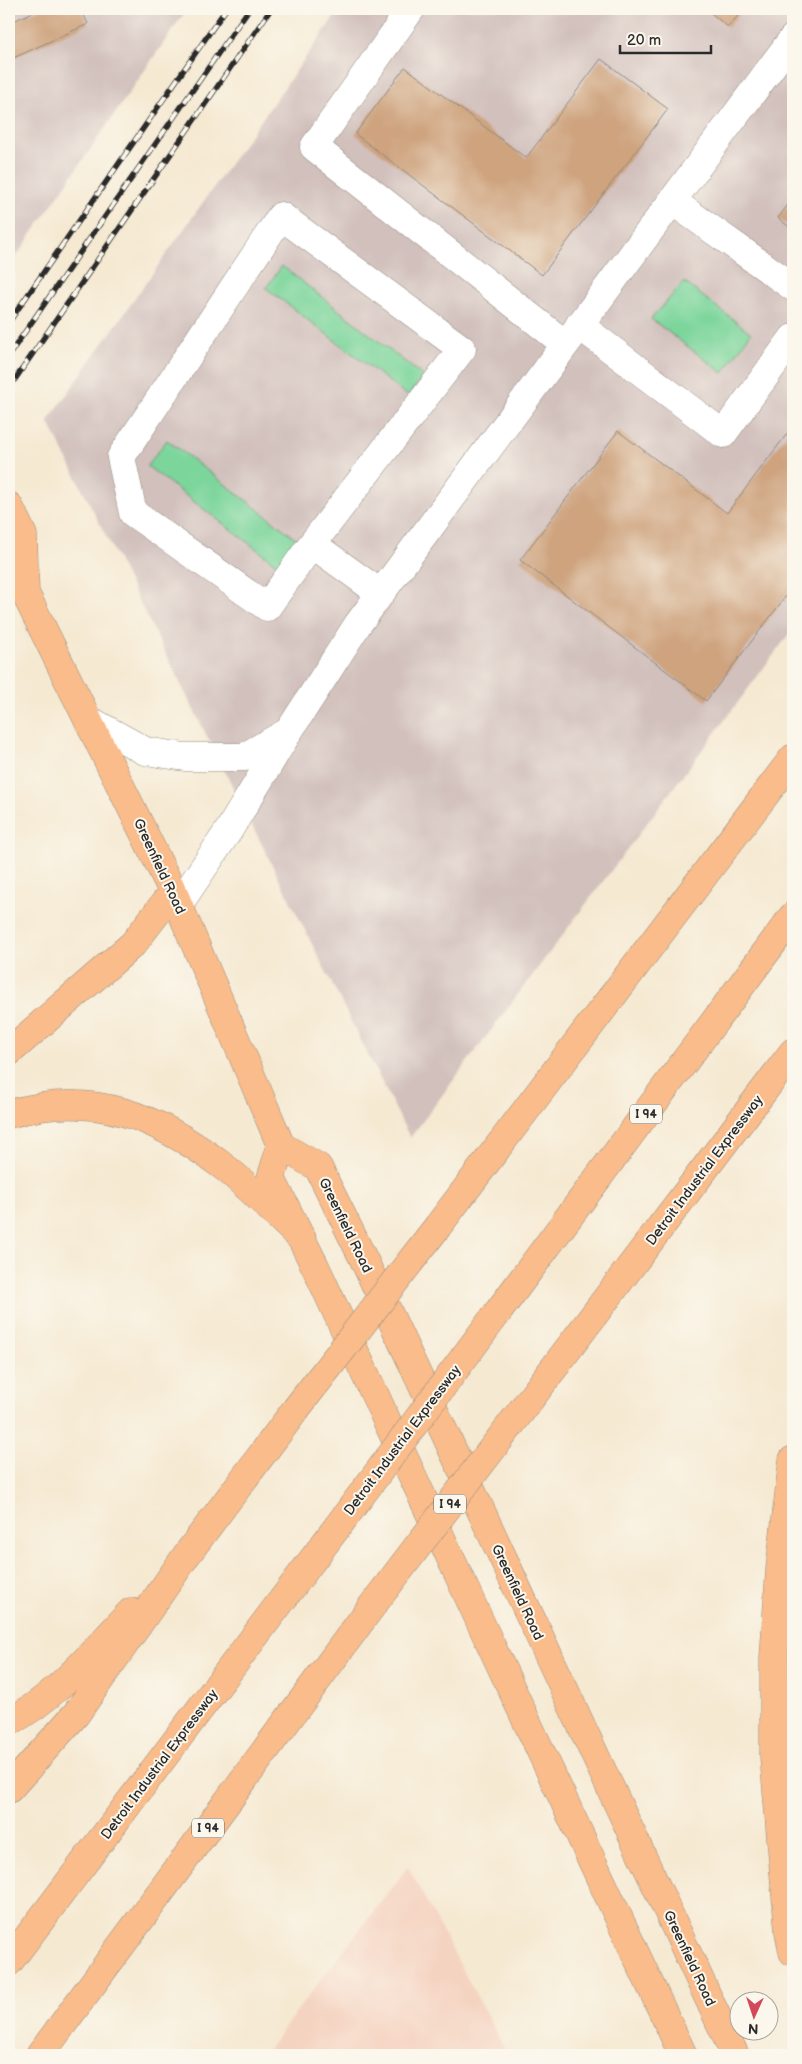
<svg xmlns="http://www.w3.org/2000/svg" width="802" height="2064" font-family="'Balsamiq Sans',sans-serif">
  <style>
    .built { fill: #f5d3c1 }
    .industrial { fill: #d1c0bc }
    .green { fill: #7cd59b; stroke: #548063 }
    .building { fill: #cea37e }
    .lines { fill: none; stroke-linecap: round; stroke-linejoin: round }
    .minor-casing { stroke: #908a7e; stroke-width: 29 }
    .major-casing { stroke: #908a7e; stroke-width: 29 }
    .highway-casing { stroke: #908a7e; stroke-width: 29 }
    .minor { stroke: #fff; stroke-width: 28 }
    .major { stroke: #fabc8b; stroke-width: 28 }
    .highway { stroke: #fabc8b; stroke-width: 28 }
    .rail-casing { stroke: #2b2b2b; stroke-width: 5.5 }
    .rail { stroke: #fbf7ec; stroke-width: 4; stroke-dasharray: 11; stroke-linecap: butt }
    .highway-bridge-casing { stroke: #908a7e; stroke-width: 29; stroke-linecap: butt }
    .highway-bridge { stroke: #fabc8b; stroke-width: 28 }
    .labels { text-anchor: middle; stroke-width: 4; stroke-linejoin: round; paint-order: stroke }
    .shield { fill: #fbf7ec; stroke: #696865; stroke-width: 1 }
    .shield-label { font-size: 12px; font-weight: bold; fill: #2b2b2b }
    .street-label { font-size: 14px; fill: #2b2b2b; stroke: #fbf7ec }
  </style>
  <rect width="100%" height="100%" fill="#fbf7ec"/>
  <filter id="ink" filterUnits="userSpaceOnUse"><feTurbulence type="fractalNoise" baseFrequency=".02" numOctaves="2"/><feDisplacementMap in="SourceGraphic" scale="10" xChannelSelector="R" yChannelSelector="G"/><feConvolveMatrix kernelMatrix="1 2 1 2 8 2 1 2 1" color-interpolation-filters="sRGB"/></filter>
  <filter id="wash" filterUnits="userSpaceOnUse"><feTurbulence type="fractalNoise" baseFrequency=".0096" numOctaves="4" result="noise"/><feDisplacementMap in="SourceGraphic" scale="20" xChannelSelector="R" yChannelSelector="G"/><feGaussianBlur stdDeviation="1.12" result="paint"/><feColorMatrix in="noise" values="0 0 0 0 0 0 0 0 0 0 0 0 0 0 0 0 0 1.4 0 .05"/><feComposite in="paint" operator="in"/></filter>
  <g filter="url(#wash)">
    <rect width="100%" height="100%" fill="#f5e9d2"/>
    <path class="built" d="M 408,1867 L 508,2055 L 263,2055 Z"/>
    <path class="industrial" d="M 9,9 L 187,9 L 9,267 Z
      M 340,9 L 793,9 L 793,629 L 410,1138 L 48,421 Z"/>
    <path class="green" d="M 282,266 L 423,376 L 408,396 L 266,288 Z
      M 684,282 L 751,333 L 723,373 L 651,319 Z
      M 167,440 L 298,540 L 279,566 L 147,466 Z"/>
    <g id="blocks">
      <path class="building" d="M 40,9 L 81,9 L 88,24 L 9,60 L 9,23 Z
        M 706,9 L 744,9 L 728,27 Z
        M 601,59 L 668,109 L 542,275 L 355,134 L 405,67 L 526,158 Z
        M 793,198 L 793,230 L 778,218 Z
        M 793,426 L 793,587 L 706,701 L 520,560 L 618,431 L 727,513 Z"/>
    </g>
  </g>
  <g filter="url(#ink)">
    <use href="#blocks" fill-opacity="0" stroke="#908a7e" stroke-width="1"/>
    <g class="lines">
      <defs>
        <path id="minor" d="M 411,9 L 314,147 L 565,344
          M 672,201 L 793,287
          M 579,325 L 723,434 L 793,338
          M 312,544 L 462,349 L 281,216 L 121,457 L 133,513 L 267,607 L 312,544 L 380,593
          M 89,720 L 145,751 L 185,757 L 244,757 L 286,733
          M 179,904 L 229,830 L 289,731 L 358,624 L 793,38"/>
        <path id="major" d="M 9,506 L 23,535 L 25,593
          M 9,578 L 25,593 L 173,892 L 281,1146 L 318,1167 L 363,1258 L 735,2055
          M 281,1146 L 271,1178 L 316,1268 L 483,1628 L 683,2055"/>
        <path id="highway" d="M 9,1052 L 133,944 L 173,892
          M 9,1114 C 93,1089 157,1116 224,1167 C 250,1187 277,1216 302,1239
          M 438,1226 L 793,758
          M 498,1312 L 793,916
          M 525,1406 L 793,1052
          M 793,1460 L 780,1569 L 774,1658 L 774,1757 L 789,1932 L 793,1952
          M 9,1722 C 57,1697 93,1651 131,1612
          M 9,1789 L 76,1714 L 188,1553 L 296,1409
          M 9,1962 L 341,1522
          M 40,2055 L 375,1602"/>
      </defs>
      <use href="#minor" class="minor-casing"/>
      <use href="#major" class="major-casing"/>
      <use href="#highway" class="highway-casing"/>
      <use href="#minor" class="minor"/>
      <use href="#major" class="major"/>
      <use href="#highway" class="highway"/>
      <defs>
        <path id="rail" d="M 9,322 L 226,9
          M 9,355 L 249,9
          M 9,388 L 271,9"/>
      </defs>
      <use href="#rail" class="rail-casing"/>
      <use href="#rail" class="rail"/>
      <defs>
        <path id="highway-bridge" d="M 296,1409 L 438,1226
          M 341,1522 L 498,1312
          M 375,1602 L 525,1406"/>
      </defs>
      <use href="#highway-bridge" class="highway-bridge-casing"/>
      <use href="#highway-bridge" class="highway-bridge"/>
    </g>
  </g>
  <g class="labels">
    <g class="shield">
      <rect x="630" y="1104.5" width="32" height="19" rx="4"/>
      <rect x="434" y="1494.5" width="32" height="19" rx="4"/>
      <rect x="192" y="1818.5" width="32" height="19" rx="4"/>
    </g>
    <g class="shield-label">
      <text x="646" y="1118">I 94</text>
      <text x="450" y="1508">I 94</text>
      <text x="208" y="1832">I 94</text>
    </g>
    <g class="street-label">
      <text transform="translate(160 866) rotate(65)" y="5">Greenfield Road</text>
      <text transform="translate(704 1170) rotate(-53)" y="5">Detroit Industrial Expressway</text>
      <text transform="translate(346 1225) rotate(64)" y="5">Greenfield Road</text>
      <text transform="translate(402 1440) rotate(-53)" y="5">Detroit Industrial Expressway</text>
      <text transform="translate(518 1592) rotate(65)" y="5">Greenfield Road</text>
      <text transform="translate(159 1764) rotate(-53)" y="5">Detroit Industrial Expressway</text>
      <text transform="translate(690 1958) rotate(65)" y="5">Greenfield Road</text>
    </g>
  </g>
  <rect width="802" height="2064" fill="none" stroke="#fbf7ec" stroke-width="30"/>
  <g transform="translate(754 2016) rotate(183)"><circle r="24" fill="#fbf7ec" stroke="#a8a59f"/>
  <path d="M0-4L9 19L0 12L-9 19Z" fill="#d1495b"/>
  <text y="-8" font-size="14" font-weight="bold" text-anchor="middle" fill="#2b2b2b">N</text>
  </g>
  <path d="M620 45v8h91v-8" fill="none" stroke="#2b2b2b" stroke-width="2.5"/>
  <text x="627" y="45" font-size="15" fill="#2b2b2b" stroke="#fbf7ec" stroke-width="4" paint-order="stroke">20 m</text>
</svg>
